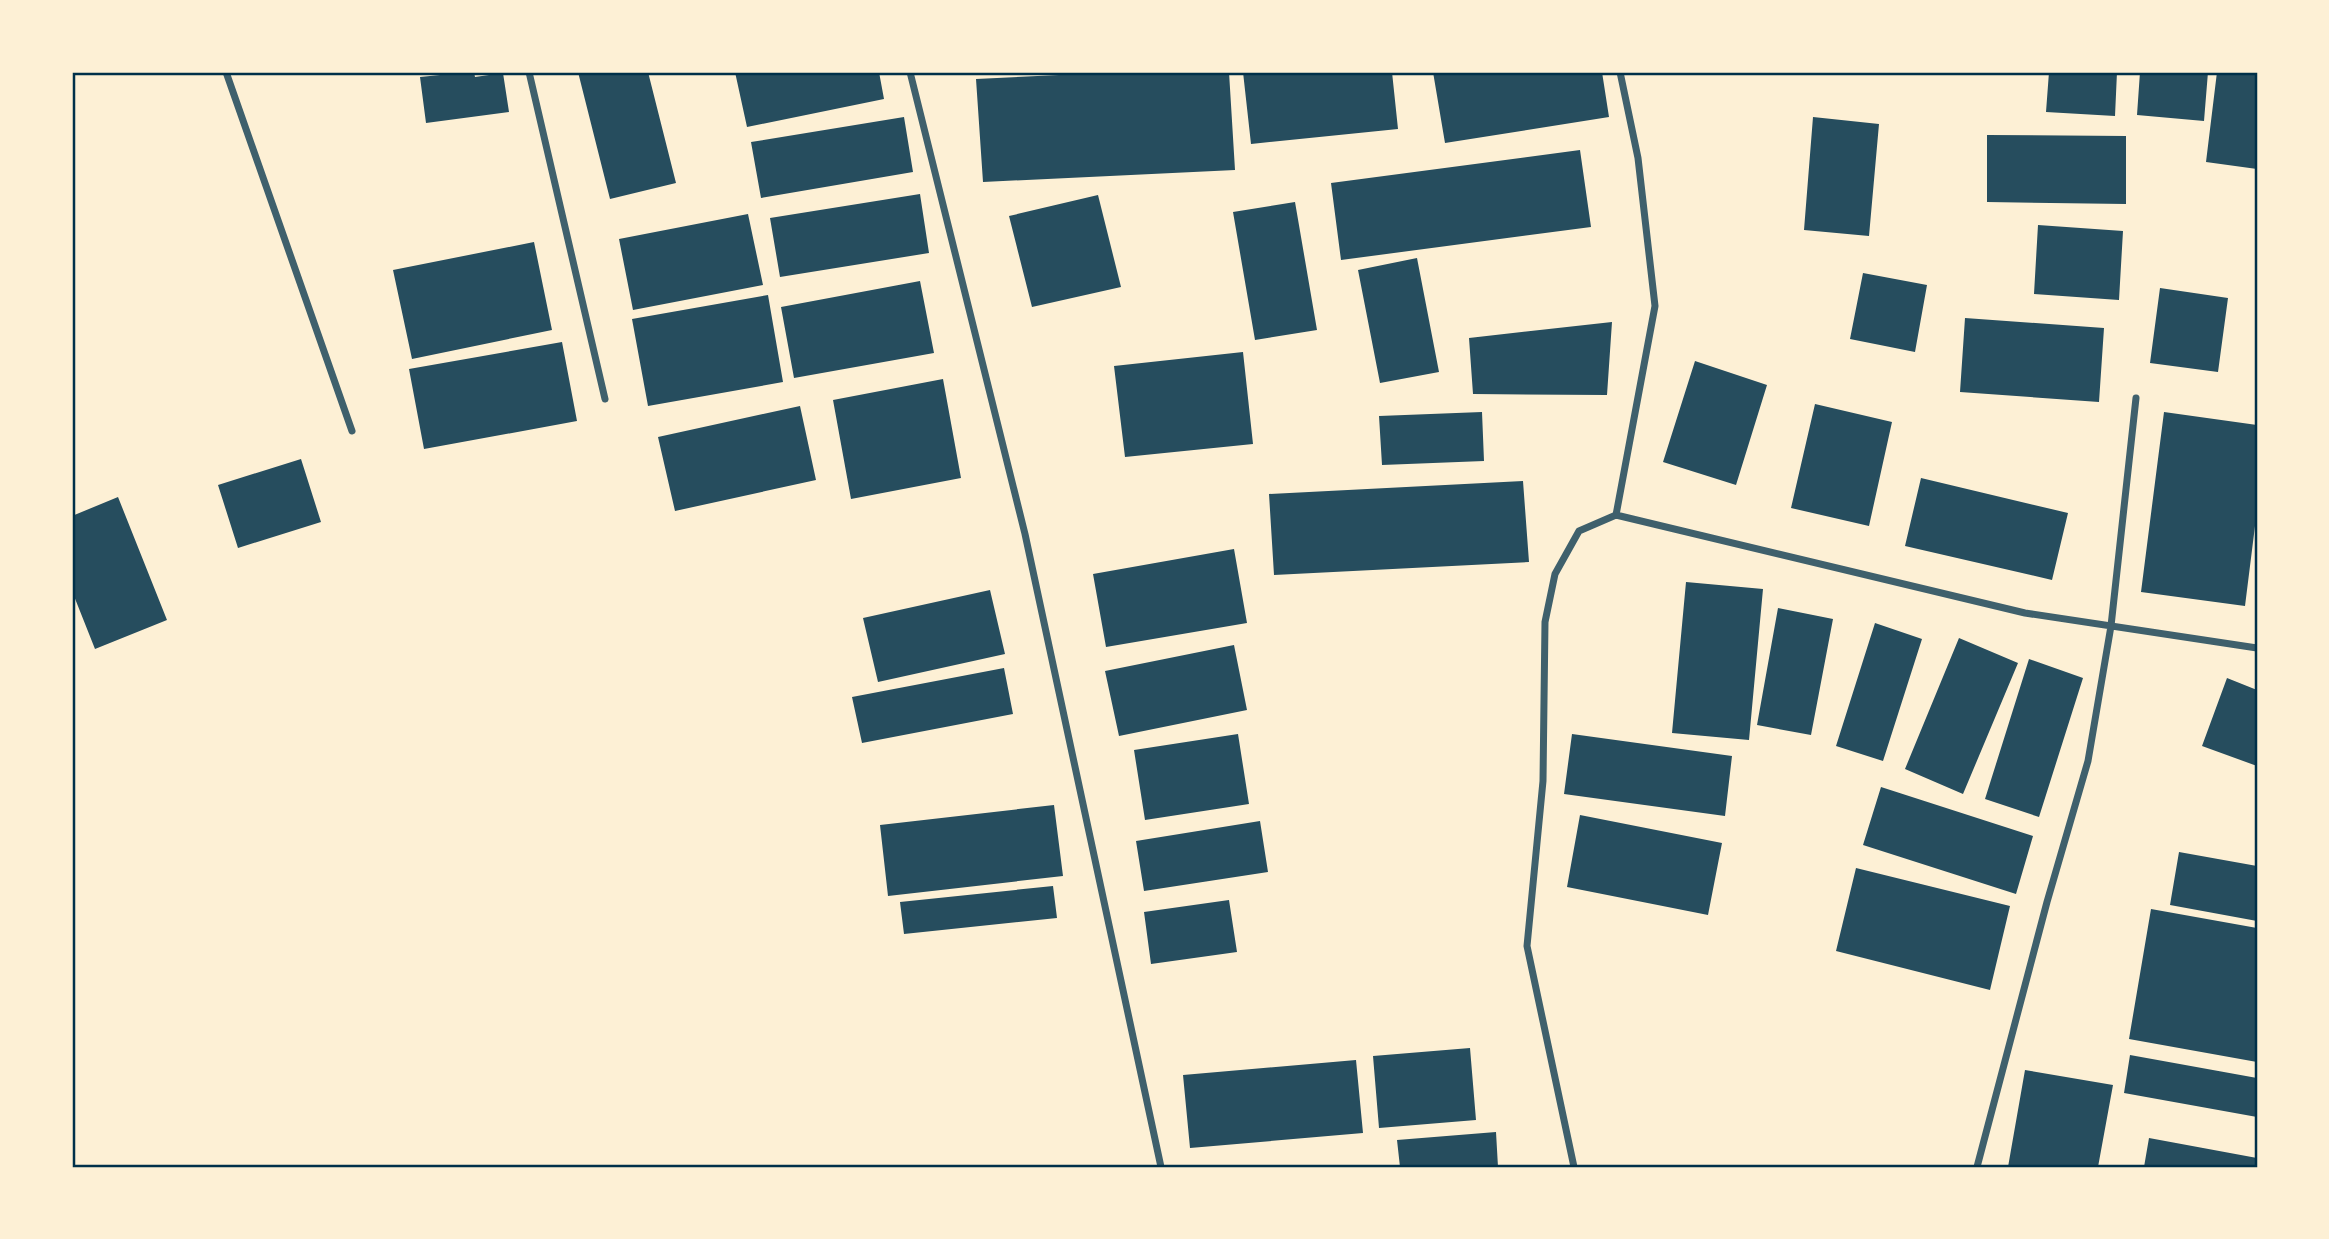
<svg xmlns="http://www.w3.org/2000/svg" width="2329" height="1239" font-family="'IBM Plex Serif',serif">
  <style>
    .building { fill: #264d5e }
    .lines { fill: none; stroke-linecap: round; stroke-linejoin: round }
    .minor { stroke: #3f606c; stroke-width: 7 }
    .neatline { fill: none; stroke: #003049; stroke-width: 2.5 }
  </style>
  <rect width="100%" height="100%" fill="#fdf0d5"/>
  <path class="building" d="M 440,72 L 474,72 L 475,77 L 503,73 L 509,112 L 426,123 L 420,77 L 440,75 Z
    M 578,72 L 648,72 L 676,183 L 610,199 Z
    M 735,72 L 879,72 L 884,99 L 747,127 Z
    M 1123,72 L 1229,72 L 1235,170 L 983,182 L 976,79 Z
    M 1243,72 L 1392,72 L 1398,129 L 1251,144 Z
    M 1433,72 L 1602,72 L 1609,117 L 1445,143 Z
    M 2049,72 L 2117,72 L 2115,116 L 2046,112 Z
    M 2140,72 L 2208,72 L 2204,121 L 2137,115 Z
    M 2217,72 L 2257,72 L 2257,169 L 2206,162 Z
    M 904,117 L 913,172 L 761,198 L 751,142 Z
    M 1813,117 L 1879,124 L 1869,236 L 1804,230 Z
    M 1987,135 L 2126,136 L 2126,204 L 1987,202 Z
    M 1580,150 L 1591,227 L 1341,260 L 1331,183 Z
    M 920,194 L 929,253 L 780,277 L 770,218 Z
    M 1098,195 L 1121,287 L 1032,307 L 1009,216 Z
    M 1295,202 L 1317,330 L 1255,340 L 1233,212 Z
    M 748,214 L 763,285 L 633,310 L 619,239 Z
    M 2038,225 L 2123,231 L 2119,300 L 2034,294 Z
    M 534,242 L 552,330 L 412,359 L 393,270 Z
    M 1417,258 L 1439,372 L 1380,383 L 1358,270 Z
    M 1863,273 L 1927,285 L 1915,352 L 1850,339 Z
    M 920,281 L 934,353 L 794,378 L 781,307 Z
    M 2160,288 L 2228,298 L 2218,372 L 2150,363 Z
    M 768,295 L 783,382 L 648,406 L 632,319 Z
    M 1965,318 L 2104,328 L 2099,402 L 1960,392 Z
    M 1612,322 L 1607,395 L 1473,394 L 1469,338 Z
    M 562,342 L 577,421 L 424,449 L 409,369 Z
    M 1243,352 L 1253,444 L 1125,457 L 1114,366 Z
    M 1695,361 L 1767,385 L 1736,485 L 1663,462 Z
    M 943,379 L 961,478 L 851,499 L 833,400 Z
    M 1815,404 L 1892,422 L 1869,526 L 1791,508 Z
    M 800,406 L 816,480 L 675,511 L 658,437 Z
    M 1482,412 L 1484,461 L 1382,465 L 1379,416 Z
    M 2164,412 L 2257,425 L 2257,510 L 2245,606 L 2141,592 Z
    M 301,459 L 321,522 L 238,548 L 218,485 Z
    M 1921,478 L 2068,513 L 2052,580 L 1905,546 Z
    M 1523,481 L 1529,562 L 1274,575 L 1269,494 Z
    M 118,497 L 167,620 L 95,649 L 72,591 L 72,516 Z
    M 1234,549 L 1247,623 L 1106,647 L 1093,574 Z
    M 1686,582 L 1763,589 L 1749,740 L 1672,733 Z
    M 990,590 L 1005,654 L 878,682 L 863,618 Z
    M 1778,608 L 1833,619 L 1811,735 L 1757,725 Z
    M 1875,623 L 1922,639 L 1883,761 L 1836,746 Z
    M 1959,638 L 2018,663 L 1963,794 L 1905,769 Z
    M 1234,645 L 1247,710 L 1119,736 L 1105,671 Z
    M 2029,659 L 2083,678 L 2039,817 L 1985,799 Z
    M 1004,668 L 1013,714 L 862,743 L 852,697 Z
    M 2227,678 L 2257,690 L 2257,766 L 2202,746 Z
    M 1238,734 L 1249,804 L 1145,820 L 1134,750 Z
    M 1572,734 L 1732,756 L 1725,816 L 1564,794 Z
    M 1881,787 L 2033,836 L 2016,894 L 1863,845 Z
    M 1054,805 L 1063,876 L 888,896 L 880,825 Z
    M 1580,815 L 1722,843 L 1708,915 L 1567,887 Z
    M 1260,821 L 1268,872 L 1144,891 L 1136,841 Z
    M 2179,852 L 2257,866 L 2257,921 L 2170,905 Z
    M 1856,868 L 2010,906 L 1990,990 L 1836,951 Z
    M 1053,886 L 1057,918 L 904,934 L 900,902 Z
    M 1229,900 L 1237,952 L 1151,964 L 1144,912 Z
    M 2151,909 L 2257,928 L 2257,1062 L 2129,1039 Z
    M 1470,1048 L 1476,1120 L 1379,1128 L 1373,1056 Z
    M 2130,1055 L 2257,1078 L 2257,1117 L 2124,1093 Z
    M 1356,1060 L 1363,1133 L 1190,1148 L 1183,1075 Z
    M 2025,1070 L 2113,1085 L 2098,1167 L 2008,1167 Z
    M 1496,1132 L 1498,1167 L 1400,1167 L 1397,1140 Z
    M 2149,1138 L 2257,1158 L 2257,1167 L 2144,1167 Z"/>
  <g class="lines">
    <path class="minor" d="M 226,72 L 352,431
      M 529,72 L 605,399
      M 910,72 L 1025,534 L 1161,1167
      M 1616,515 L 2025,613 L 2257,648
      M 1574,1167 L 1527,946 L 1543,781 L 1545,622 L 1555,574 L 1579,531 L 1616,515 L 1655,306 L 1638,158 L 1620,72
      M 1977,1167 L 2047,902 L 2088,761 L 2111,626 L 2136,398"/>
  </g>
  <rect width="2329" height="1239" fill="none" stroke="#fdf0d5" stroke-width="147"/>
  <rect x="74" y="74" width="2182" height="1092" class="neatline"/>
</svg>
